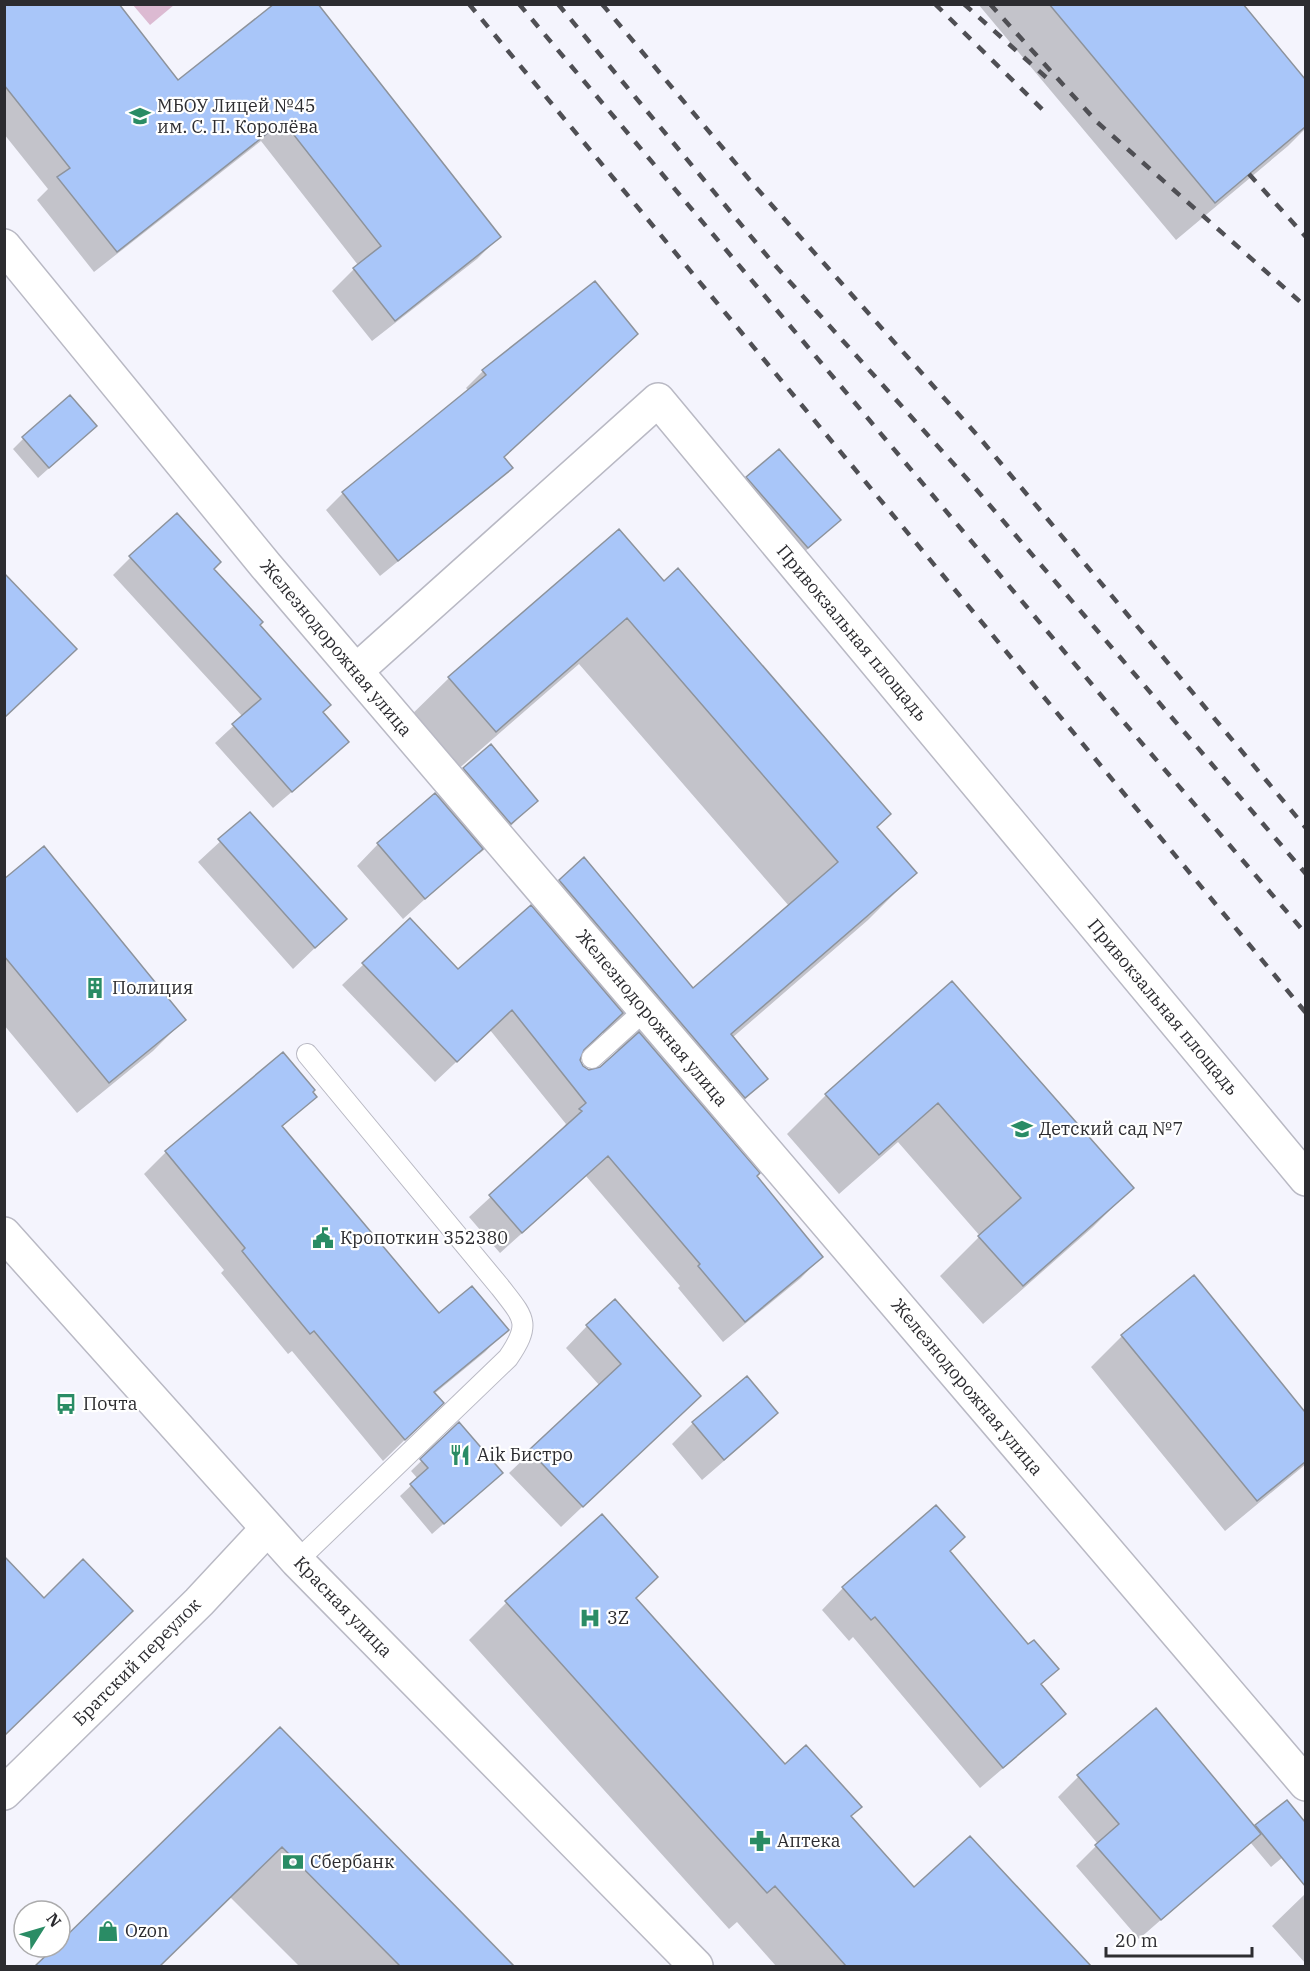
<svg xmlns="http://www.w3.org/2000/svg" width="1310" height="1971" font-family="'IBM Plex Serif',serif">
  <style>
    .green { fill: #dcbad2 }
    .shadow { fill: #0003; fill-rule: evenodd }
    .building { fill: #a9c6f9; stroke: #8d939c; stroke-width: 1.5 }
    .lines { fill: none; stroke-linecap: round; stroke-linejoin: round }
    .lane-casing { stroke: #b9b9c4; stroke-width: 22 }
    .street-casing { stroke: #b9b9c4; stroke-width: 36 }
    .secondary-casing { stroke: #b9b9c4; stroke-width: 36 }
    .lane { stroke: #fff; stroke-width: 20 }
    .street { stroke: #fff; stroke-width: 33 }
    .secondary { stroke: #fff; stroke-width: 33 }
    .rail { stroke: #4f4f54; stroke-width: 4.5; stroke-dasharray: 10 10; stroke-linecap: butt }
    .labels { text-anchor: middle; stroke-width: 4.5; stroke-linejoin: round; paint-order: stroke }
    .poi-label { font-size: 18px; fill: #2c2c30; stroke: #fff; text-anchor: start }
    .street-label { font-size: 18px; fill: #2c2c30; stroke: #fff }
  </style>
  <rect width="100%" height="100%" fill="#f4f4fd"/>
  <path class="green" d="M 133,5 L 174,5 L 150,25 Z"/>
  <path class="shadow" d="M 4,4 L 178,82 L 276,4 L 499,237 L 477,259 L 372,341 L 332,291 L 358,265 L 261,141 L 94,272 L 37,200 L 48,189 L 4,134 Z
    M 978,4 L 1241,4 L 1306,82 L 1306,128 L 1288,146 L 1176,240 Z
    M 594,283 L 503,457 L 511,467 L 494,484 L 380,576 L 326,510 L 343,493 L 469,391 L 466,388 L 483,371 Z
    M 85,436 L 38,478 L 13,449 L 23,439 Z
    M 747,478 L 839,520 L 786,569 L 726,500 Z
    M 618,531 L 915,873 L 868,920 L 732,1038 L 766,1079 L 718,1126 L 755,1176 L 821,1257 L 801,1278 L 723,1342 L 678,1288 L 680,1286 L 586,1176 L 500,1253 L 469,1217 L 561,1132 L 560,1131 L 566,1124 L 490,1030 L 435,1082 L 342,985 L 410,920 L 458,971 L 532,909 L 584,859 L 692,990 L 789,906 L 579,664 L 448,778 L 402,724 L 449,678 ZM 602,1032 L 619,1052 L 600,1069 L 589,1071 L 582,1067 L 579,1060 L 581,1052 Z
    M 131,557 L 212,570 L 258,625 L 322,713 L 347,742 L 329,760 L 273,808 L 215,743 L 243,717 L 113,575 Z
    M 4,596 L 75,649 L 4,718 Z
    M 464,769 L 536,800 L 505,832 L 479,854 L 477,852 L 403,919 L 357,866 L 378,844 L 437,797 Z
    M 250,814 L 345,919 L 293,969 L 198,862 Z
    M 4,881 L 184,1020 L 153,1051 L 77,1113 L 4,1025 Z
    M 952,983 L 1132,1188 L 1093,1227 L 983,1324 L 940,1276 L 980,1236 L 898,1142 L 839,1194 L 787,1134 L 826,1095 Z
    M 283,1054 L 315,1097 L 281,1128 L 438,1315 L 506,1330 L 485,1352 L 434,1394 L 420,1425 L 383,1461 L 292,1351 L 288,1354 L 246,1303 L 221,1273 L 224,1270 L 144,1174 L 166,1152 Z
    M 1194,1277 L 1306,1414 L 1306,1464 L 1225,1531 L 1091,1367 L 1122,1336 Z
    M 587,1326 L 677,1417 L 561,1527 L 509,1473 L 600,1386 L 566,1348 Z
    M 776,1413 L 754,1435 L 702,1480 L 672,1444 L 693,1423 Z
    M 459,1424 L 490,1483 L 432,1534 L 400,1496 L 418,1479 L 411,1471 Z
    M 602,1516 L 635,1599 L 785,1766 L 850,1817 L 914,1889 L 1043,1916 L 1089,1966 L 776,1966 L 737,1922 L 729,1929 L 469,1640 L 506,1603 Z
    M 949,1552 L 1028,1647 L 1057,1669 L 1041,1685 L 1064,1714 L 1042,1735 L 980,1788 L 853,1637 L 849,1641 L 822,1610 L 843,1588 Z
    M 1156,1710 L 1254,1828 L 1287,1802 L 1306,1825 L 1306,1838 L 1271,1867 L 1250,1842 L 1139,1939 L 1076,1866 L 1098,1844 L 1058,1797 L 1078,1777 Z
    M 280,1729 L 512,1966 L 299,1966 L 230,1897 L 159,1966 L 37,1966 L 57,1947 L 60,1947 L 60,1944 Z
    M 1306,1893 L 1306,1964 L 1272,1926 Z"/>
  <path class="building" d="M 4,4 L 119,4 L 178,80 L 274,4 L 318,4 L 501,237 L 395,321 L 353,268 L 381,246 L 283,121 L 117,252 L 57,177 L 70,168 L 4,85 Z
    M 1049,4 L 1243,4 L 1305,79 L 1305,127 L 1215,203 Z
    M 595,281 L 638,334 L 504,457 L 513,468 L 398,561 L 342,492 L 486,375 L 482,370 Z
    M 70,395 L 97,426 L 49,468 L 22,437 Z
    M 779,449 L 841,520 L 808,548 L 746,477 Z
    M 177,513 L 221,562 L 214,569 L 263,622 L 260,625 L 331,705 L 323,712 L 349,742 L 292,792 L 232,724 L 261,699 L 129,556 Z
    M 619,529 L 664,581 L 678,568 L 891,814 L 877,827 L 917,873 L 731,1034 L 768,1079 L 745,1098 L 559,880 L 584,857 L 693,988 L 838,862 L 627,618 L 496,732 L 448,677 Z
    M 4,573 L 77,649 L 4,718 Z
    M 491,744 L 538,801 L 511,824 L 463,768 Z
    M 435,793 L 483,849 L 425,899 L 377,843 Z
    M 250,812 L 347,919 L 315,948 L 218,839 Z
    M 44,846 L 186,1020 L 109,1083 L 4,956 L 4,879 Z
    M 531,905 L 623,1013 L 584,1050 L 580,1060 L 583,1066 L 589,1070 L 600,1067 L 639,1032 L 760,1173 L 757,1176 L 823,1257 L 745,1322 L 698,1266 L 700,1264 L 608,1156 L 522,1233 L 489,1195 L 582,1111 L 579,1109 L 586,1103 L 512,1010 L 457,1062 L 362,963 L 410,918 L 458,969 Z
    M 952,981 L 1134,1188 L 1023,1286 L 978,1236 L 1021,1198 L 938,1103 L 879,1155 L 825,1094 Z
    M 283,1052 L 315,1090 L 313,1092 L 317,1097 L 282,1126 L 439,1313 L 472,1286 L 509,1330 L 434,1392 L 444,1403 L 405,1440 L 314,1331 L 310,1334 L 267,1282 L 242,1251 L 245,1248 L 165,1151 Z
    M 1194,1275 L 1305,1412 L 1305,1462 L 1257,1501 L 1121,1335 Z
    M 615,1299 L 701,1396 L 583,1507 L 529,1450 L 621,1364 L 586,1325 Z
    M 747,1376 L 778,1413 L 724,1460 L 692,1422 Z
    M 459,1422 L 503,1473 L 444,1524 L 410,1484 L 428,1468 L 420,1459 Z
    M 936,1505 L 965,1537 L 950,1551 L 1028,1644 L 1034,1640 L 1059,1669 L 1041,1684 L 1066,1714 L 1003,1768 L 875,1617 L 871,1620 L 842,1587 Z
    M 602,1514 L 658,1577 L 636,1598 L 785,1764 L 806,1745 L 862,1807 L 851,1816 L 914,1887 L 970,1836 L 1091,1966 L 846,1966 L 775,1886 L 767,1893 L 505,1601 Z
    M 4,1556 L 44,1598 L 83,1559 L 133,1611 L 4,1736 Z
    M 1156,1708 L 1261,1834 L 1161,1920 L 1095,1845 L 1119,1824 L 1077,1775 Z
    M 280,1727 L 514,1966 L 400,1966 L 282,1847 L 160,1966 L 35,1966 L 55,1947 L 60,1947 L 60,1942 Z
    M 1287,1800 L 1305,1822 L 1305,1886 L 1255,1825 Z"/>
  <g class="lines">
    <defs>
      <path id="lane" d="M 592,1058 L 645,1010
        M 297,1561 L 508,1358 C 532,1323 524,1318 500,1287 L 307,1054"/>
      <path id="street" d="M 4,246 L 266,566 L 1306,1784
        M 356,671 L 658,400 L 1306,1179
        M 4,1793 L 199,1602 L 267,1529"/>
      <path id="secondary" d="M 4,1234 L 297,1561 L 696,1966"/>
    </defs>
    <use href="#lane" class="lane-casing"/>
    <use href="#street" class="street-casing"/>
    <use href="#secondary" class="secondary-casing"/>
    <use href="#lane" class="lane"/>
    <use href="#street" class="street"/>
    <use href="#secondary" class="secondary"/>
    <path class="rail" d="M 469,4 L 1306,1013
      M 519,4 L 1116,713 L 1306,934
      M 558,4 L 773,263 L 969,481 L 1306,874
      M 602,4 L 753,184 L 978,436 L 1306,828
      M 935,4 L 1044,111
      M 964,4 L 1048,79
      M 990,4 L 1097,122 L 1306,307
      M 1249,174 L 1306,237"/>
  </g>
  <defs>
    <symbol id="school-bare" viewBox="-9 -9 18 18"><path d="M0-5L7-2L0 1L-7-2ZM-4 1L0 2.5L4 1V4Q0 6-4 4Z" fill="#2a8c65" stroke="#fff" stroke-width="2.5" paint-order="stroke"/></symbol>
    <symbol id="building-bare" viewBox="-9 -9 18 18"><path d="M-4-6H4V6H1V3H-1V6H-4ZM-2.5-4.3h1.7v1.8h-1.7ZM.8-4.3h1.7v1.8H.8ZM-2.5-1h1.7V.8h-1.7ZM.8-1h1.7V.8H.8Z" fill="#2a8c65" stroke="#fff" stroke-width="2.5" paint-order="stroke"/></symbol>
    <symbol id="civic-bare" viewBox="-9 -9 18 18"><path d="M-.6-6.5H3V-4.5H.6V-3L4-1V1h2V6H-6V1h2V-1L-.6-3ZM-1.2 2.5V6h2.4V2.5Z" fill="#2a8c65" stroke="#fff" stroke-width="2.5" paint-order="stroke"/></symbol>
    <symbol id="bus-bare" viewBox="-9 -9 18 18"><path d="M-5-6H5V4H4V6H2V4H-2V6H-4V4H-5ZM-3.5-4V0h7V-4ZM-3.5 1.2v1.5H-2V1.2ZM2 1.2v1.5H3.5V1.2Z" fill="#2a8c65" stroke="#fff" stroke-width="2.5" paint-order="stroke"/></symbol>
    <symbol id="restaurant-bare" viewBox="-9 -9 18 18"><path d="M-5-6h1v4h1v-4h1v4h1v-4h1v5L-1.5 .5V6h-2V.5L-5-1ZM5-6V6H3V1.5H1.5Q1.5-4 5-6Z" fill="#2a8c65" stroke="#fff" stroke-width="2.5" paint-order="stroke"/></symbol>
    <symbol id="hospital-bare" viewBox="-9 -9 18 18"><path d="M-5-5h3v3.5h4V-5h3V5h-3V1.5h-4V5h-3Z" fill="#2a8c65" stroke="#fff" stroke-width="2.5" paint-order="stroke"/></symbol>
    <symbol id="pharmacy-bare" viewBox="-9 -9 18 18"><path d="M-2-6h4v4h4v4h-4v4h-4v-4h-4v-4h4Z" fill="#2a8c65" stroke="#fff" stroke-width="2.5" paint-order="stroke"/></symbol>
    <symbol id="bank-bare" viewBox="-9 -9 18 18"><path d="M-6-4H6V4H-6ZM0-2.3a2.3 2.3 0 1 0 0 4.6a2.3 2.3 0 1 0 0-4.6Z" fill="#2a8c65" stroke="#fff" stroke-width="2.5" paint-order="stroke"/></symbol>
    <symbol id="shop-bare" viewBox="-9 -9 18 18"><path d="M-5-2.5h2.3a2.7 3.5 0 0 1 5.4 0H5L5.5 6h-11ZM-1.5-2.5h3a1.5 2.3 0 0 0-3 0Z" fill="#2a8c65" stroke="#fff" stroke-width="2.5" paint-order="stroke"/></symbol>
  </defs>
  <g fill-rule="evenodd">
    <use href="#school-bare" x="125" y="101" width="30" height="30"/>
    <use href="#building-bare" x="80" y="973" width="30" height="30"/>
    <use href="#school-bare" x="1007" y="1114" width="30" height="30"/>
    <use href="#civic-bare" x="308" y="1223" width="30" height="30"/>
    <use href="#bus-bare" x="51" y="1389" width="30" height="30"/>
    <use href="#restaurant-bare" x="445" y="1440" width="30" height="30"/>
    <use href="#hospital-bare" x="575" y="1603" width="30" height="30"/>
    <use href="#pharmacy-bare" x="745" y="1826" width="30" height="30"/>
    <use href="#bank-bare" x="278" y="1847" width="30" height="30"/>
    <use href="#shop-bare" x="93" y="1916" width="30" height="30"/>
  </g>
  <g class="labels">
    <g class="poi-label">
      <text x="157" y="112">МБОУ Лицей №45<tspan x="157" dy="21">им. С. П. Королёва</tspan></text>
      <text x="112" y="994">Полиция</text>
      <text x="1039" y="1135">Детский сад №7</text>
      <text x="340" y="1244">Кропоткин 352380</text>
      <text x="83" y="1410">Почта</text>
      <text x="477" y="1461">Aik Бистро</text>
      <text x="607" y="1624">3Z</text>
      <text x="777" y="1847">Аптека</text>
      <text x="310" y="1868">Сбербанк</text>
      <text x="125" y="1937">Ozon</text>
    </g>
    <g class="street-label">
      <text transform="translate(852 633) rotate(50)" y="6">Привокзальная площадь</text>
      <text transform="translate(336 648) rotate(50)" y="6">Железнодорожная улица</text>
      <text transform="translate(1163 1007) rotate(50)" y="6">Привокзальная площадь</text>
      <text transform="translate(652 1018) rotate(50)" y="6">Железнодорожная улица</text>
      <text transform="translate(967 1387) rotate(50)" y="6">Железнодорожная улица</text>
      <text transform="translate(343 1607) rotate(46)" y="6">Красная улица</text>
      <text transform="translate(137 1662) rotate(-45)" y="6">Братский переулок</text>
    </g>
  </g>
  <rect width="1310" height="1971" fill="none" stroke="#2c2c30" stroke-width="12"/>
  <g transform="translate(42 1929) rotate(53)"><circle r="28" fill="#ffffff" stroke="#ababac" stroke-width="1.5"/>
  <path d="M0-4.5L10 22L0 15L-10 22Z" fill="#2a8c65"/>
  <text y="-9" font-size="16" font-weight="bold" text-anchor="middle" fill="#2c2c30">N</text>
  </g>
  <path d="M1106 1947v9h146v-9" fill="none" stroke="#2c2c30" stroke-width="3"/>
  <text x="1115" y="1947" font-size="18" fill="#2c2c30" stroke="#ffffff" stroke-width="4.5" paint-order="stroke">20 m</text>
</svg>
